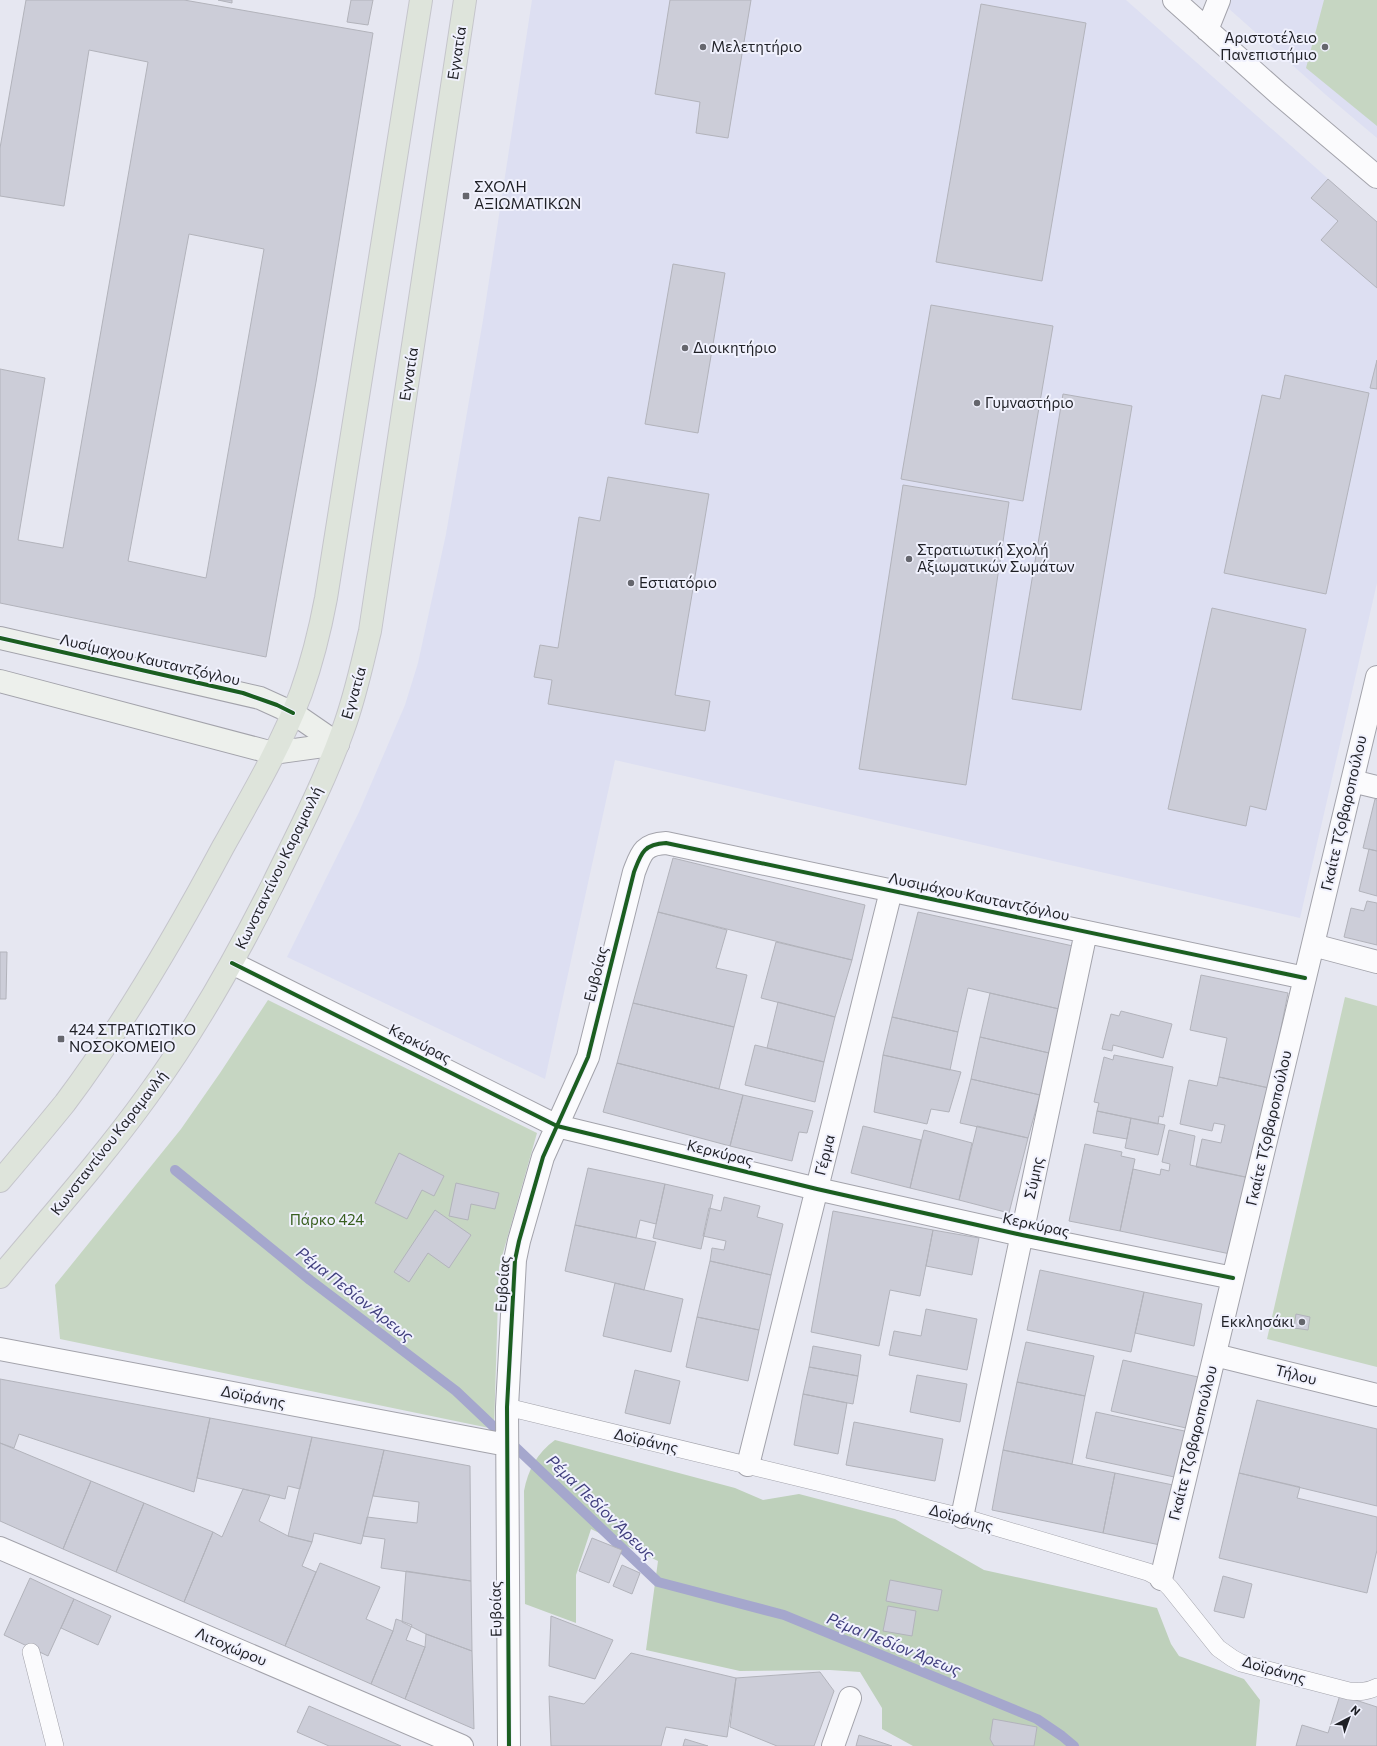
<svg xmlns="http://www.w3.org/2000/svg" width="1377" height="1746" font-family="Commissioner,sans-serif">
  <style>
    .built { fill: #dddff2 }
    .green { fill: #c6d6c2 }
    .forest { fill: #bed0bb }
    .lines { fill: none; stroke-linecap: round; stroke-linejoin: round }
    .stream { stroke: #a5a7cd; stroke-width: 10 }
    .building { fill: #cccdd8; stroke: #b2b3bb; fill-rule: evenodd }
    .lane-casing { stroke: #a3a3ab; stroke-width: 18 }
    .street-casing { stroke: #a3a3ab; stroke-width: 24 }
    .secondary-casing { stroke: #a3a3ab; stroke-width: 24 }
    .primary-casing { stroke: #c5c5cb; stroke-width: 24 }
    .lane { stroke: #fbfbfd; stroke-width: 17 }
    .street { stroke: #fbfbfd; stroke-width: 22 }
    .secondary { stroke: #edf0ec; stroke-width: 22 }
    .primary { stroke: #dee4db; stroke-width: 22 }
    .cycleway-casing { stroke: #f0f1fd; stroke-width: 6 }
    .cycleway { stroke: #1b5e20; stroke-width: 4 }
    .poi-dot { fill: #65666d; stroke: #f0f1fd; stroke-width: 1.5 }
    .labels { text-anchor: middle; stroke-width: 4; stroke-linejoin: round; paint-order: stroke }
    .poi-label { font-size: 15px; fill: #1f2026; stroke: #f0f1fd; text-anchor: start }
    .street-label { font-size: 15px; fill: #1f2026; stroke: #f0f1fd }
    .park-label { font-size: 15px; fill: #396020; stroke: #f0f1fd }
    .water-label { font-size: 16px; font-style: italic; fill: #403f7e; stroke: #f0f1fd }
  </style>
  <rect width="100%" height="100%" fill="#e6e7f1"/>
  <path class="built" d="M 532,0 L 1126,0 L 1377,222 L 1377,583 L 1300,918 L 615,760 L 545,1079 L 287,957 L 359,812 L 405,705 L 418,663 L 446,534 L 483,320 Z
    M 1219,0 L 1377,0 L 1377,138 L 1326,95 Z"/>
  <path class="green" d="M 1324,0 L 1377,0 L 1377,126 L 1306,68 Z
    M 1345,997 L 1377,1006 L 1377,1367 L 1267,1339 Z
    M 268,1000 L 537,1133 L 499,1267 L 494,1429 L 60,1339 L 55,1285 L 181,1129 L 220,1073 Z"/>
  <path class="forest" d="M 555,1440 L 735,1488 L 763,1500 L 799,1494 L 895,1519 L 984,1570 L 1157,1608 L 1171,1644 L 1179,1656 L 1244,1679 L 1260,1700 L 1256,1746 L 913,1746 L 882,1729 L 882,1708 L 860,1672 L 830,1670 L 740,1671 L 646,1650 L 658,1561 L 591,1529 L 576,1575 L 576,1623 L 525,1604 L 524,1491 C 528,1470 537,1453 555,1440 Z"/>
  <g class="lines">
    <path class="stream" d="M 175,1170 L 310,1280 L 456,1391 L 658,1582 L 784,1615 L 1037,1719 L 1062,1736 L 1074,1746"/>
  </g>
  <path class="building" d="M 26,0 L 184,0 L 373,33 L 316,382 L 266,657 L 0,603 L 0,369 L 45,378 L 18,540 L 63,548 L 148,62 L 89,50 L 64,206 L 0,196 L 0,148 ZM 189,234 L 264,249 L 206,578 L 128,561 Z
    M 218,0 L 232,0 L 232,3 Z
    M 351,0 L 373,0 L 368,25 L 347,22 Z
    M 670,0 L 751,0 L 728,138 L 696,133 L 700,102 L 655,94 Z
    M 981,4 L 1086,23 L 1042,281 L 936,262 Z
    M 1328,179 L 1377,222 L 1377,288 L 1321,240 L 1338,221 L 1311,198 Z
    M 673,264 L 725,273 L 698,433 L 645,424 Z
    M 931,305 L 1053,326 L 1023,501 L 901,479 Z
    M 1377,360 L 1377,389 L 1370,388 Z
    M 1285,375 L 1369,393 L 1326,594 L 1224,573 L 1262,395 L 1280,399 Z
    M 1063,394 L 1132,406 L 1081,710 L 1012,699 Z
    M 608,477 L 709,494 L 675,695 L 710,701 L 705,731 L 548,704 L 552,680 L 534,677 L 540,645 L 558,648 L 579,517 L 600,521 Z
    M 903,485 L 1009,502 L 966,785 L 859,769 Z
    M 1212,608 L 1306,629 L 1266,810 L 1250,806 L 1246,826 L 1168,809 Z
    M 1375,799 L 1377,800 L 1377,851 L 1363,848 Z
    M 1369,849 L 1377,851 L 1377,896 L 1359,891 Z
    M 673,858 L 865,905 L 852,960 L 658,912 Z
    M 1367,901 L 1377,903 L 1377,945 L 1344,937 L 1351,908 L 1364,911 Z
    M 658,912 L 727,930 L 716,968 L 747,975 L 734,1027 L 633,1003 Z
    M 918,912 L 1073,946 L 1059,1009 L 968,988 L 958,1032 L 892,1017 Z
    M 776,942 L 852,960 L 835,1017 L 761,998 Z
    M 0,952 L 7,952 L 6,999 L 0,999 Z
    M 1201,975 L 1288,993 L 1269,1088 L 1219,1077 L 1227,1038 L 1190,1030 Z
    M 990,993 L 1059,1009 L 1049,1053 L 980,1037 Z
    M 778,1002 L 835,1017 L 824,1062 L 767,1048 Z
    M 633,1003 L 734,1027 L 719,1089 L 617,1063 Z
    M 1121,1011 L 1172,1024 L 1163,1058 L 1113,1045 L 1112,1051 L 1102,1049 L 1111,1014 L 1119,1016 Z
    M 892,1017 L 958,1032 L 950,1070 L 883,1055 Z
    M 980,1037 L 1049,1053 L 1040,1095 L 971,1079 Z
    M 755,1045 L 824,1062 L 815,1102 L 745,1085 Z
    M 883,1055 L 961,1072 L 949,1112 L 931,1109 L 927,1124 L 874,1112 Z
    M 1114,1055 L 1173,1067 L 1163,1117 L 1159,1116 L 1158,1124 L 1097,1111 L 1099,1103 L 1094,1102 L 1104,1057 L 1113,1060 Z
    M 617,1063 L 743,1095 L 730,1146 L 603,1112 Z
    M 1219,1077 L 1269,1088 L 1250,1178 L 1196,1167 L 1202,1139 L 1221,1143 L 1225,1125 L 1214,1123 L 1212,1131 L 1180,1124 L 1189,1080 L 1217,1086 Z
    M 971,1079 L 1040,1095 L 1028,1138 L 960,1123 Z
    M 743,1095 L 813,1111 L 807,1133 L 799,1132 L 792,1161 L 730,1146 Z
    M 1097,1111 L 1131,1118 L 1127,1139 L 1093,1133 Z
    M 1131,1118 L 1165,1125 L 1158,1155 L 1125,1148 Z
    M 863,1126 L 921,1140 L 910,1188 L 851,1173 Z
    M 977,1126 L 1028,1138 L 1009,1213 L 959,1200 Z
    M 924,1130 L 972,1143 L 959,1200 L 910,1188 Z
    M 1169,1130 L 1195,1136 L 1190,1165 L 1250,1178 L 1235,1255 L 1120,1231 L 1133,1169 L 1160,1175 L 1161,1169 L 1169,1171 L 1170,1164 L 1162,1162 Z
    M 1085,1144 L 1122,1152 L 1121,1156 L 1135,1159 L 1120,1231 L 1069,1221 Z
    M 399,1153 L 444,1176 L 434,1196 L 422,1190 L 407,1219 L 375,1203 Z
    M 588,1168 L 665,1184 L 656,1224 L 640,1220 L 636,1238 L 575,1225 Z
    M 456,1183 L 499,1193 L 495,1209 L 471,1204 L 468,1220 L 449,1216 Z
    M 665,1184 L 713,1195 L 701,1249 L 653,1238 Z
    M 724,1197 L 760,1206 L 757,1217 L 783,1224 L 771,1275 L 710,1261 L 712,1248 L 724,1250 L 726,1241 L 703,1236 L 709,1208 L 721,1211 Z
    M 435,1210 L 471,1235 L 449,1268 L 428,1253 L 409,1282 L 394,1272 Z
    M 833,1211 L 933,1230 L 920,1296 L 890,1290 L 879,1346 L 811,1332 Z
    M 575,1225 L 656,1242 L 644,1290 L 565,1271 Z
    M 933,1230 L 979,1238 L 972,1275 L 926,1266 Z
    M 710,1261 L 771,1275 L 759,1330 L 697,1317 Z
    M 1040,1270 L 1144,1292 L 1131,1352 L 1027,1330 Z
    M 615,1283 L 683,1299 L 671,1352 L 603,1336 Z
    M 1144,1292 L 1202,1304 L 1194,1346 L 1135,1333 Z
    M 926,1309 L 977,1319 L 967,1370 L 889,1355 L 894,1331 L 921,1336 Z
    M 1296,1314 L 1310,1317 L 1308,1330 L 1294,1328 Z
    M 697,1317 L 759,1330 L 748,1381 L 686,1367 Z
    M 1026,1342 L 1094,1356 L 1085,1396 L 1017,1382 Z
    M 813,1346 L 861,1355 L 858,1376 L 809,1367 Z
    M 1123,1360 L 1198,1377 L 1186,1428 L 1111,1411 Z
    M 809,1367 L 858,1376 L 853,1404 L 803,1394 Z
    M 635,1370 L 680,1381 L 670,1424 L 625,1413 Z
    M 917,1375 L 967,1384 L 960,1422 L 910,1412 Z
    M 0,1379 L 210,1418 L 194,1492 L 19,1434 L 14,1448 L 0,1443 Z
    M 1017,1382 L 1085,1396 L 1072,1464 L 1003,1450 Z
    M 803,1394 L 847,1403 L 838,1454 L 794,1445 Z
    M 1257,1400 L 1377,1429 L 1377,1506 L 1239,1473 Z
    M 1096,1412 L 1189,1432 L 1179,1478 L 1086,1458 Z
    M 210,1418 L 312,1437 L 300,1489 L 288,1486 L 285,1499 L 197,1478 Z
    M 854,1422 L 943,1439 L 935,1481 L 846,1465 Z
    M 312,1437 L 384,1450 L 361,1544 L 314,1533 L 312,1542 L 288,1536 Z
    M 0,1443 L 91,1481 L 63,1549 L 0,1521 Z
    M 384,1450 L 470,1466 L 471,1581 L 381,1568 L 385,1539 L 363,1536 L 367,1517 L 417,1523 L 419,1502 L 373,1496 Z
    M 1003,1450 L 1115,1473 L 1103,1533 L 992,1510 Z
    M 1115,1473 L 1173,1485 L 1160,1545 L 1103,1533 Z
    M 1239,1473 L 1300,1487 L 1297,1498 L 1377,1517 L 1377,1550 L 1367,1593 L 1219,1558 Z
    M 91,1481 L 144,1503 L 116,1572 L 63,1549 Z
    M 243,1489 L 270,1495 L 259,1521 L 288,1536 L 312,1542 L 302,1566 L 316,1572 L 285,1646 L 184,1602 L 213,1532 L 222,1537 Z
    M 144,1503 L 213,1532 L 184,1602 L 116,1572 Z
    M 592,1538 L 622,1550 L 609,1583 L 579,1571 Z
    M 320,1563 L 380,1587 L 366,1619 L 393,1631 L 371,1684 L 285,1646 Z
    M 622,1565 L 640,1573 L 632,1594 L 613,1586 Z
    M 406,1571 L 471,1581 L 472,1651 L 426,1634 L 402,1622 Z
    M 1223,1576 L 1252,1584 L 1244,1618 L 1214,1611 Z
    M 30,1578 L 74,1599 L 48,1656 L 4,1635 Z
    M 890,1580 L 942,1590 L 938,1611 L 886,1601 Z
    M 74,1599 L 111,1616 L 98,1645 L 61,1628 Z
    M 888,1606 L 916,1611 L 912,1636 L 883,1631 Z
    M 551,1616 L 613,1640 L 595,1679 L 549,1666 Z
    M 396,1619 L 412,1625 L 406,1640 L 425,1647 L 405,1699 L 371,1684 L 393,1631 Z
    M 426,1634 L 472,1651 L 474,1729 L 405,1699 L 425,1647 Z
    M 631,1653 L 736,1678 L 727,1737 L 666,1727 L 661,1746 L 551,1746 L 549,1696 L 584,1704 Z
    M 820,1672 L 834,1691 L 814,1746 L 777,1746 L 730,1727 L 736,1678 Z
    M 1340,1695 L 1377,1707 L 1377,1746 L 1296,1746 L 1302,1725 L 1328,1733 Z
    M 309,1706 L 401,1746 L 329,1746 L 297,1732 Z
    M 993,1719 L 1037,1727 L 1034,1746 L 994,1746 L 990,1739 Z
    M 859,1735 L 892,1746 L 856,1746 Z
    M 685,1739 L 708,1746 L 683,1746 Z"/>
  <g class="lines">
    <defs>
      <path id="lane" d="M 507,1407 L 962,1517 L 1148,1572 L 1161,1579 L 1170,1588 L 1218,1648 L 1232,1658 L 1241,1663 L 1349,1691 C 1359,1692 1367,1692 1377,1687
        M 31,1652 L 55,1746"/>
      <path id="street" d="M 1174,0 L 1279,94 L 1377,177
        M 1207,30 L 1219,0
        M 1352,781 L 1377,787
        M 1313,945 L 1377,962
        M 232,963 L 557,1126 L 817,1189 L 1022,1235 L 1233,1278
        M 0,1349 L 507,1445
        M 1215,1355 L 1377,1395
        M 748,1465 L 891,891
        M 962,1517 L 1086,932
        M 0,1548 L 462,1746
        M 1161,1579 L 1377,677
        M 509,1746 L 507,1407 L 515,1260 L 519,1241 L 543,1157 L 588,1057 L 634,872 C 641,854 643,844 666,843 L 1305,978
        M 833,1746 L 850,1698"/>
      <path id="secondary" d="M 0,638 L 260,698 L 293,713 L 338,744
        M 0,681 L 273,753 L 338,744"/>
      <path id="primary" d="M 0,1181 C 22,1155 44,1129 65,1103 C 125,1023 176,935 223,847 C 251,797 281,746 301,693 C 312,662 320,630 326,598 L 421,0
        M 0,1277 C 50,1217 102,1159 148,1095 C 196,1029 236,958 273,884 C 298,833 324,783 343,730 C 355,698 362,664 370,631 L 465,0"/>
    </defs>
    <use href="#lane" class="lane-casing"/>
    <use href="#street" class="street-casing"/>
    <use href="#secondary" class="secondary-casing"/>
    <use href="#primary" class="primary-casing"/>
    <use href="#lane" class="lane"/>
    <use href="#street" class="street"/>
    <use href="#secondary" class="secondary"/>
    <use href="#primary" class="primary"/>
    <defs>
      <path id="cycleway" d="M 0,638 L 243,693 L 277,705 L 293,713
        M 232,963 L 557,1126 L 817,1189 L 1022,1235 L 1233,1278
        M 509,1746 L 507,1407 L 515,1260 L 519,1241 L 543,1157 L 588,1057 L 634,872 C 641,854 643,844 666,843 L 1305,978"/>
    </defs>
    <use href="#cycleway" class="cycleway-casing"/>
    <use href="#cycleway" class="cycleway"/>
  </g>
  <g class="poi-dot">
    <circle cx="703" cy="47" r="4"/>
    <circle cx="1325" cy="47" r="4"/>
    <rect x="462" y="192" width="8" height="8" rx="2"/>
    <circle cx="685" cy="348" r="4"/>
    <circle cx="977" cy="403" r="4"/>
    <circle cx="909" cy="559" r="4"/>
    <circle cx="631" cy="583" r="4"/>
    <rect x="57" y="1035" width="8" height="8" rx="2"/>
    <circle cx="1302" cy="1322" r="4"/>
  </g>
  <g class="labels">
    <g class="poi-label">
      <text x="1317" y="43" text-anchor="end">Αριστοτέλειο<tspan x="1317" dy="17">Πανεπιστήμιο</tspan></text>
      <text x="711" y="52">Μελετητήριο</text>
      <text x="474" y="192">ΣΧΟΛΗ<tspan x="474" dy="17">ΑΞΙΩΜΑΤΙΚΩΝ</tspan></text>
      <text x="693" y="353">Διοικητήριο</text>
      <text x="985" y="408">Γυμναστήριο</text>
      <text x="917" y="555">Στρατιωτική Σχολή<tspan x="917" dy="17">Αξιωματικών Σωμάτων</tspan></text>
      <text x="639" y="588">Εστιατόριο</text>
      <text x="69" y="1035">424 ΣΤΡΑΤΙΩΤΙΚΟ<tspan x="69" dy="17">ΝΟΣΟΚΟΜΕΙΟ</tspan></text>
      <text x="1294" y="1327" text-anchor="end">Εκκλησάκι</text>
    </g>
    <g class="street-label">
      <text transform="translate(457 53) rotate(-81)" y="5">Εγνατία</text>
      <text transform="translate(409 374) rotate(-81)" y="5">Εγνατία</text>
      <text transform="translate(150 660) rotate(13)" y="5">Λυσίμαχου Καυταντζόγλου</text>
      <text transform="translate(354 693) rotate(-74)" y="5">Εγνατία</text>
      <text transform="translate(1344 813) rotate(-77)" y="5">Γκαίτε Τζοβαροπούλου</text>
      <text transform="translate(279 868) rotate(-64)" y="5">Κωνσταντίνου Καραμανλή</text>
      <text transform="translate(979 897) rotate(12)" y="5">Λυσιμάχου Καυταντζόγλου</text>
      <text transform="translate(596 974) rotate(-76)" y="5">Ευβοίας</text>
      <text transform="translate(420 1044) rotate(27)" y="5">Κερκύρας</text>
      <text transform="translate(1269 1128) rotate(-77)" y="5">Γκαίτε Τζοβαροπούλου</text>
      <text transform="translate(109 1143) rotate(-52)" y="5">Κωνσταντίνου Καραμανλή</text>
      <text transform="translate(720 1153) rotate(14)" y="5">Κερκύρας</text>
      <text transform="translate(825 1155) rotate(-76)" y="5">Γέρμα</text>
      <text transform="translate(1034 1178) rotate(-78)" y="5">Σύμης</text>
      <text transform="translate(1036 1225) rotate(12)" y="5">Κερκύρας</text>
      <text transform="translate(503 1284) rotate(-86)" y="5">Ευβοίας</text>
      <text transform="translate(1296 1375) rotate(14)" y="5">Τήλου</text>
      <text transform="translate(253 1397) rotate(11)" y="5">Δοϊράνης</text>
      <text transform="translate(646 1441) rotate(13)" y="5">Δοϊράνης</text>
      <text transform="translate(1193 1443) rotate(-76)" y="5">Γκαίτε Τζοβαροπούλου</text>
      <text transform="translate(961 1518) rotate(15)" y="5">Δοϊράνης</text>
      <text transform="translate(496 1609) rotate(-91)" y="5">Ευβοίας</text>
      <text transform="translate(231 1647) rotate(23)" y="5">Λιτοχώρου</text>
      <text transform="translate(1274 1670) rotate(16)" y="5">Δοϊράνης</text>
    </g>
    <g class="park-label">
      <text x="327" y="1225">Πάρκο 424</text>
    </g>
    <g class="water-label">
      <text transform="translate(355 1294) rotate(38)" y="6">Ρέμα Πεδίον Άρεως</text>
      <text transform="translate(601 1507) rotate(44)" y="6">Ρέμα Πεδίον Άρεως</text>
      <text transform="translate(894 1644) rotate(22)" y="6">Ρέμα Πεδίον Άρεως</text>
    </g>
  </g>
  <g transform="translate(1349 1718) rotate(41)" stroke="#f0f1fd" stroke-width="3" paint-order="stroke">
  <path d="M0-3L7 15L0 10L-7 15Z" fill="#1f2026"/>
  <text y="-6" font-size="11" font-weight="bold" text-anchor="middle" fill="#1f2026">N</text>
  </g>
</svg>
